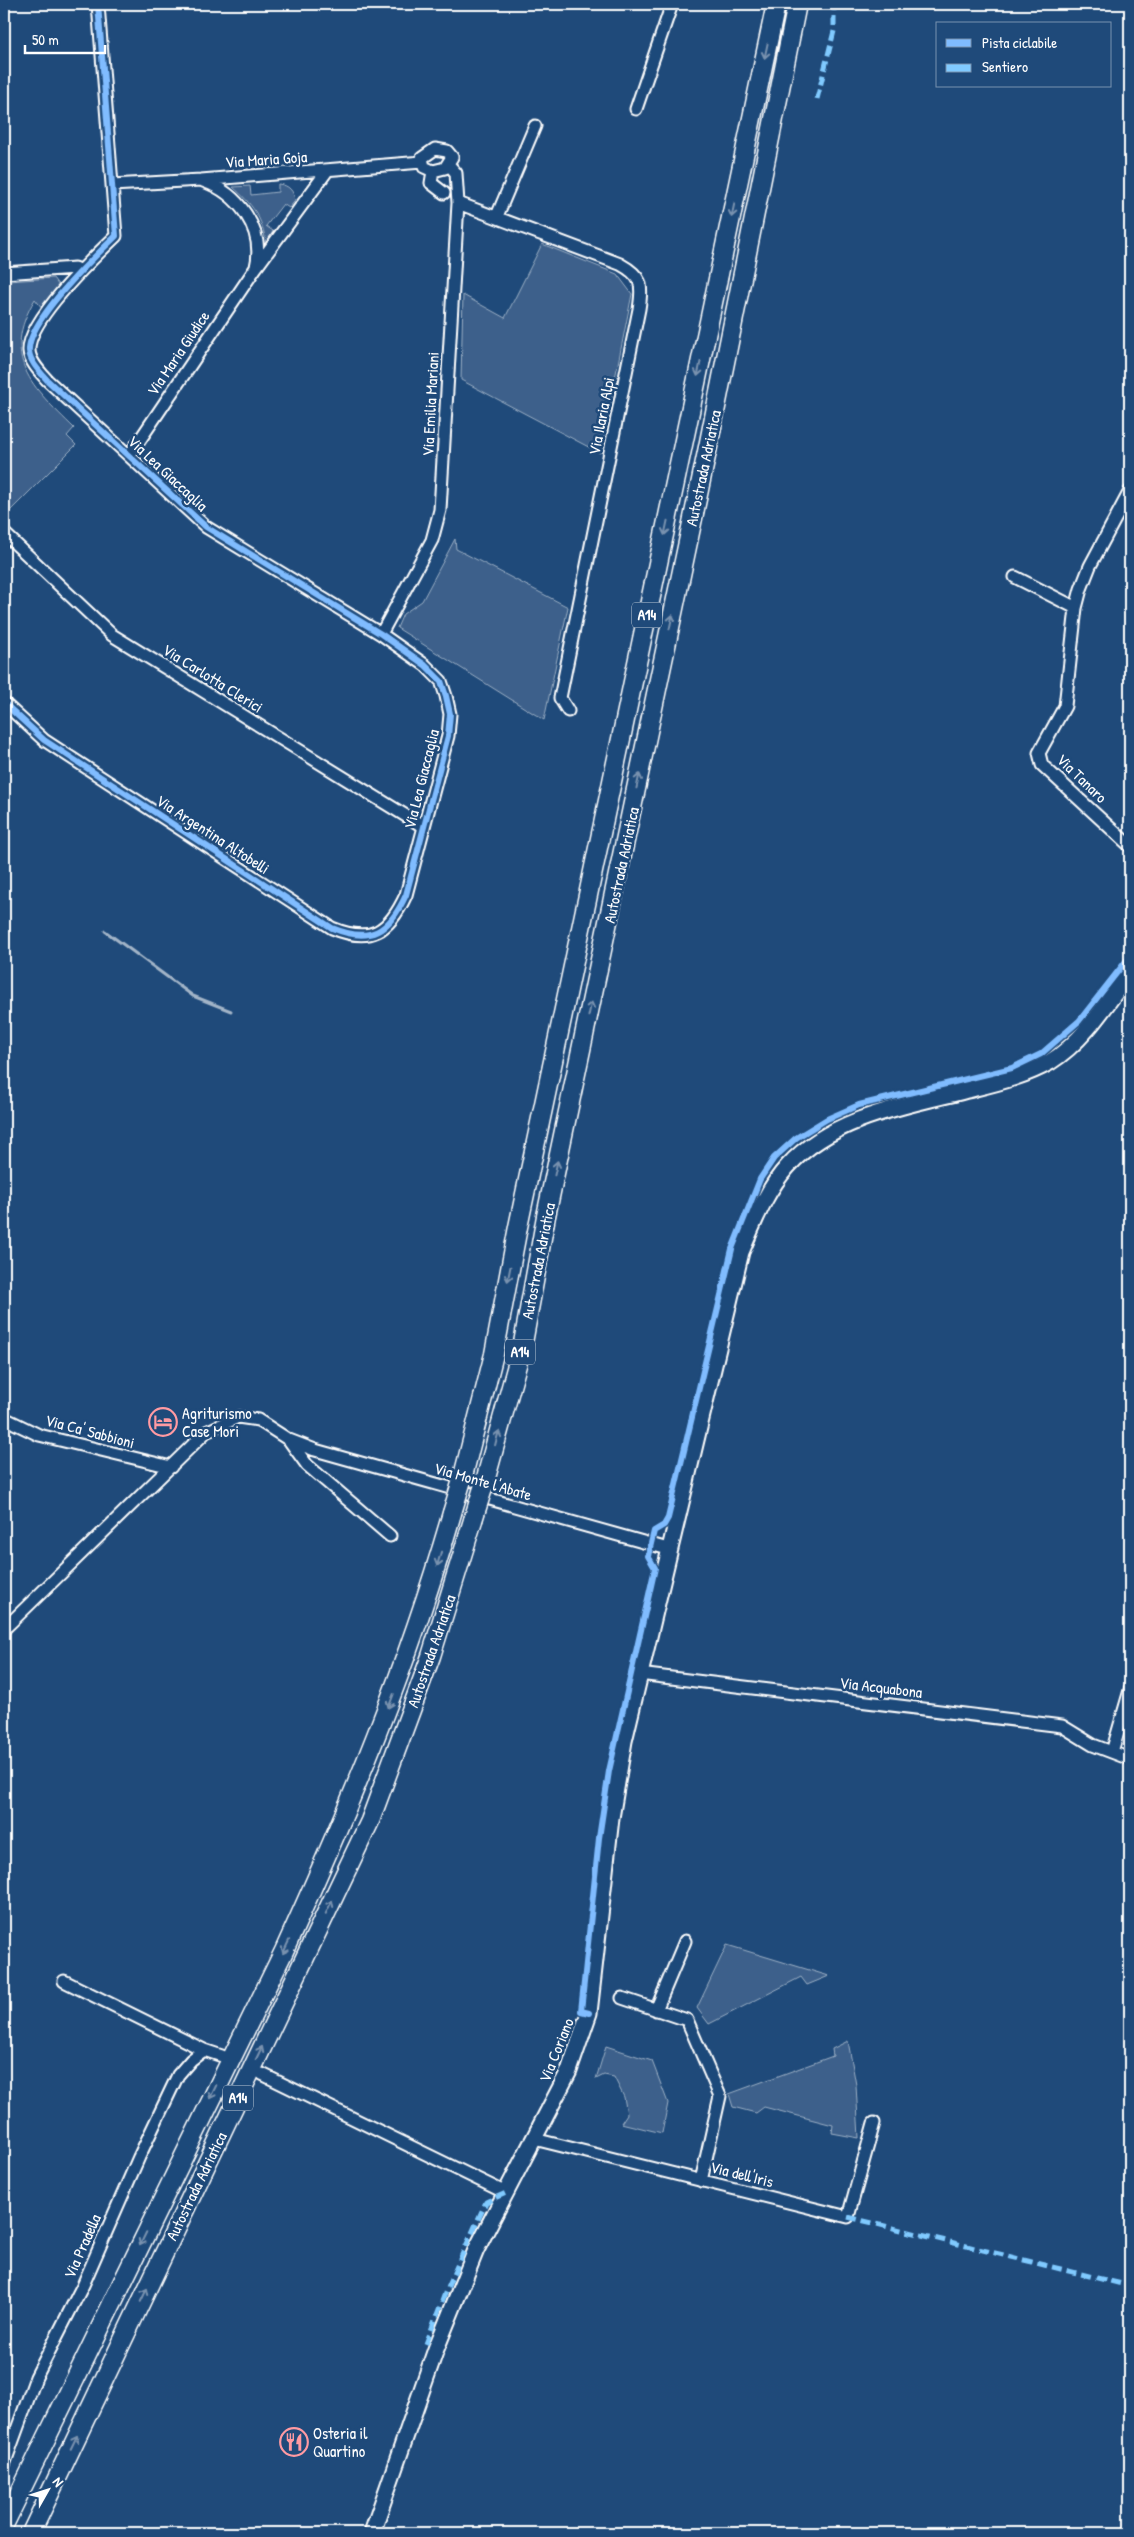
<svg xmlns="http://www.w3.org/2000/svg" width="1134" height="2537" font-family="'Patrick Hand',sans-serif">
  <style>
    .green { fill: #3c618b; stroke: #9eb0c5 }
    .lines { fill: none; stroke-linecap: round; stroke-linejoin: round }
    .stream { stroke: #a3b5c8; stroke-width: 3 }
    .minor-casing { stroke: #fff; stroke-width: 15 }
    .major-casing { stroke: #fff; stroke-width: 19 }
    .highway-casing { stroke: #fff; stroke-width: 21 }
    .minor { stroke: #1f4a7a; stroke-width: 11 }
    .major { stroke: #1f4a7a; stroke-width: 15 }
    .highway { stroke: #1f4a7a; stroke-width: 18 }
    .highway-bridge-casing { stroke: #fff; stroke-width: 21; stroke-linecap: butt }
    .highway-bridge { stroke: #1f4a7a; stroke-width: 18 }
    .quiet { stroke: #80caff; stroke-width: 5; stroke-dasharray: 10 5; stroke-linecap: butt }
    .cycleway-casing { stroke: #1f4a7a; stroke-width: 9 }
    .cycleway { stroke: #80bcff; stroke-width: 6 }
    .oneway { stroke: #7992af }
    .labels { text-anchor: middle; stroke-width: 5; stroke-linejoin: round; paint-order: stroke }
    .shield { fill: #1f4a7a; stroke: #bcc9d7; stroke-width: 1 }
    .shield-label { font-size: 15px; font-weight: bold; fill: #fff }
    .street-label { font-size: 16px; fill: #fff; stroke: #1f4a7a }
    .poi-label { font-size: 16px; fill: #fff; stroke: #1f4a7a; text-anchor: start }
  </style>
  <rect width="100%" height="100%" fill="#1f4a7a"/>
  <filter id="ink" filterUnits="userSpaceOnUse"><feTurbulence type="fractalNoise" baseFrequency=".02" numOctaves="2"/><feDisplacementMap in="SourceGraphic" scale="10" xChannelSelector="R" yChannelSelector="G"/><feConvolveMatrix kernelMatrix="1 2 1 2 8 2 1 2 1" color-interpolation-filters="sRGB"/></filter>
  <g filter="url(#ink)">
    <path class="green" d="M 278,184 C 289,185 294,191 295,201 L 289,208 L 283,204 L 266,226 L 273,231 L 266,244 C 263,218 252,204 233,187 L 250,186 L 251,195 L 278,192 Z
      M 542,244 L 617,274 L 632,294 L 600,453 L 461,380 L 463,295 L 505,318 Z
      M 53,278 L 59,286 L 42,308 L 35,299 C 0,358 32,387 74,428 L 67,436 L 76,445 L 4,517 L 4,287 L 9,286 L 8,281 Z
      M 455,539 L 456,549 L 568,607 L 544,720 L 397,628 L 403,614 L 422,601 Z
      M 727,1945 L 829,1976 L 807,1985 L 801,1977 L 709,2024 L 697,2008 Z
      M 848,2041 L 856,2085 L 859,2138 L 832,2133 L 833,2125 L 764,2107 L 756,2113 L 733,2107 L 729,2094 L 833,2056 L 832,2049 Z
      M 606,2046 L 652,2061 L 668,2103 L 662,2133 L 621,2123 L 627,2114 L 624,2097 L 614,2077 L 604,2075 L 596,2079 Z"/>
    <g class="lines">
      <path class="stream" d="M 105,931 L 193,996 L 231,1011"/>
      <defs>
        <path id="minor" d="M 636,109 L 672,4
          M 435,149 L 447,151 L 452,157 L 445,168 L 433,171 L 424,167 L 422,158 Z
          M 433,171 L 431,183 L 444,193
          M 203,181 C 238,193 265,229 256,267
          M 112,185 L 201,180 L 422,162
          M 458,203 L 620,264 C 642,276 643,284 639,309 L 560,698 L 568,711
          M 497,216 L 535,126
          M 4,273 L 75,268 L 81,271
          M 129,456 L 255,269 L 327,171
          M 1130,491 L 1090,566 L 1081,589 L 1076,608 L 1065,706 L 1039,753 L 1042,765 L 1130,846
          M 4,533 L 112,635 L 424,827
          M 1015,577 L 1076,608
          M 381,634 L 432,540 L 440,510 L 458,203 L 456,173 L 449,165
          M 4,703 L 44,740 L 332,928 C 371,944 389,932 406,895 L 448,736 L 450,714 L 446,696 L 441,681 L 425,665 L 381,634 L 206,527 L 47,380 C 40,372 30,362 29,351 C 27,321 94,257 116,236 L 98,4
          M 4,1418 L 39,1435 L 171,1467
          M 289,1440 L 307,1465 L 390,1536
          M 4,1629 L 206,1432 L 238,1417 L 258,1420 L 289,1440 L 315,1450 L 668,1549
          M 639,1674 L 1062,1726 L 1093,1745 L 1130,1759
          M 1112,1752 L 1130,1690
          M 64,1981 L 204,2050
          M 622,1998 L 687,2020 L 720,2096 L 701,2181
          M 656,2010 L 685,1941
          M 262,2074 L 506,2193
          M 534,2139 L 848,2217 L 874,2123
          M 4,2465 L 36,2377 L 83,2285 L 139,2157 L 178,2075 L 191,2060 L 204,2050 L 222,2056"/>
        <path id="major" d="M 372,2533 L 436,2349 L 476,2250 L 569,2071 L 589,2013 L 611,1818 L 624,1741 L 741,1252 C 754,1222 766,1190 788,1166 C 830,1119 902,1106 960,1092 C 991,1084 1022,1078 1050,1062 C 1084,1041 1107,1003 1130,972"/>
        <path id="highway" d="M 462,1480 L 494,1354 L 518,1227 L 776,4
          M 484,1485 L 523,1343 L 546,1216 L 708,447 L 797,4
          M 4,2525 L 284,1951 C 350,1806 408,1666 452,1513
          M 31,2533 L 370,1821 L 431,1656 L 473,1520"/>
      </defs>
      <use href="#minor" class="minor-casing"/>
      <use href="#major" class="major-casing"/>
      <use href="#highway" class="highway-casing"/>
      <use href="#minor" class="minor"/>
      <use href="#major" class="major"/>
      <use href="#highway" class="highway"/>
      <defs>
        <path id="highway-bridge" d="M 452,1513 L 462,1480
          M 473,1520 L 484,1485"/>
      </defs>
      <use href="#highway-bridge" class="highway-bridge-casing"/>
      <use href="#highway-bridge" class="highway-bridge"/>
      <path class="quiet" d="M 817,99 L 834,31 L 834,4
        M 848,2217 L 1130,2286
        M 426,2344 L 447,2288 L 486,2202 L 506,2193"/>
      <defs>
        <path id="cycleway" d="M 4,703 L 44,740 L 332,928 C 371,944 389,932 406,895 L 448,736 L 450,714 L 446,696 L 441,681 L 425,665 L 381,634 L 206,527 L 47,380 C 40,372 30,362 29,351 C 27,321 94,257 116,236 L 98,4
          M 589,2013 L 581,2011 L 599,1838 L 609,1771 L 655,1568 L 648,1556 L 654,1531 L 664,1525 L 668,1518 L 732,1249 L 760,1179 L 774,1158 L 796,1138 L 827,1119 L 859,1105 L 1012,1068 L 1041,1054 L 1079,1021 L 1130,956"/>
      </defs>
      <use href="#cycleway" class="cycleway-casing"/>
      <use href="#cycleway" class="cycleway"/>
    </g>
    <defs><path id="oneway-shaft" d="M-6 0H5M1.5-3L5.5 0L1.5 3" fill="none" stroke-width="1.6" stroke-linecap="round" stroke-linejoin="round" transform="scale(1.25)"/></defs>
    <g class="oneway">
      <use href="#oneway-shaft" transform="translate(766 51) rotate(102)"/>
      <use href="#oneway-shaft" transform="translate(733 210) rotate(102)"/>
      <use href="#oneway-shaft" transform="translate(699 369) rotate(102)"/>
      <use href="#oneway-shaft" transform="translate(666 528) rotate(102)"/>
      <use href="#oneway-shaft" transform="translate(671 622) rotate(-78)"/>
      <use href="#oneway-shaft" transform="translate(638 781) rotate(-78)"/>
      <use href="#oneway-shaft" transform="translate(590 1009) rotate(-78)"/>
      <use href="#oneway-shaft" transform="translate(556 1168) rotate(-78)"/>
      <use href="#oneway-shaft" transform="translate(509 1274) rotate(101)"/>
      <use href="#oneway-shaft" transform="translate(497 1438) rotate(-75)"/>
      <use href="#oneway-shaft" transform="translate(439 1559) rotate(106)"/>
      <use href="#oneway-shaft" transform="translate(391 1701) rotate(111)"/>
      <use href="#oneway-shaft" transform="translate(329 1907) rotate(-64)"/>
      <use href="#oneway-shaft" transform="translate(286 1947) rotate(115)"/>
      <use href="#oneway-shaft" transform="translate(259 2053) rotate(-64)"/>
      <use href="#oneway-shaft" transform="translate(213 2092) rotate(116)"/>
      <use href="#oneway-shaft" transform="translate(143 2239) rotate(116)"/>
      <use href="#oneway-shaft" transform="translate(144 2295) rotate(-64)"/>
      <use href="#oneway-shaft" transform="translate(74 2442) rotate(-64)"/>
    </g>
  </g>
  <defs>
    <symbol id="hotel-ring" viewBox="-11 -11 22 22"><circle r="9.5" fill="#1f4a7a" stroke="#ff9aa2" stroke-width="1.5"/><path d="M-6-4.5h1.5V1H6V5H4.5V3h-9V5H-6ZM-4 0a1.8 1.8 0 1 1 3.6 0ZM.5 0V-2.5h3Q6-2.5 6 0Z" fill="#ff9aa2"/></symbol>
    <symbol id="restaurant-ring" viewBox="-11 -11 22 22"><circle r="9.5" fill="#1f4a7a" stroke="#ff9aa2" stroke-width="1.5"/><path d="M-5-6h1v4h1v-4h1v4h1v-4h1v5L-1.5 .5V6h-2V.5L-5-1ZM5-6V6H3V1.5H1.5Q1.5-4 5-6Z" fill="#ff9aa2"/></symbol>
  </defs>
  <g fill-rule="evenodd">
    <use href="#hotel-ring" x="147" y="1406" width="32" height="32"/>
    <use href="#restaurant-ring" x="278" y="2426" width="32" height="32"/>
  </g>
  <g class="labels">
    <g class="shield">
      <rect x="632" y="602.5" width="30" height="25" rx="4"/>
      <rect x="505" y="1339.5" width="30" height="25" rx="4"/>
      <rect x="223" y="2085.5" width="30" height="25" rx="4"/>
    </g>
    <g class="shield-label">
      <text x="647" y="620">A14</text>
      <text x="520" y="1357">A14</text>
      <text x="238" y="2103">A14</text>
    </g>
    <g class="street-label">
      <text transform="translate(266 159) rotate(-4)" y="6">Via Maria Goja</text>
      <text transform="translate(178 353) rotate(-56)" y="6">Via Maria Giudice</text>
      <text transform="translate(430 404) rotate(-87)" y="6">Via Emilia Mariani</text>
      <text transform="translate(601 416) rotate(-79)" y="6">Via Ilaria Alpi</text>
      <text transform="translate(703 468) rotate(-78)" y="6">Autostrada Adriatica</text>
      <text transform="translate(168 473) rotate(43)" y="6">Via Lea Giaccaglia</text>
      <text transform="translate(213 678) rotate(32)" y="6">Via Carlotta Clerici</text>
      <text transform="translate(1082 778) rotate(44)" y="6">Via Tanaro</text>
      <text transform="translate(421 779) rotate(-76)" y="6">Via Lea Giaccaglia</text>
      <text transform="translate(213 834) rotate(33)" y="6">Via Argentina Altobelli</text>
      <text transform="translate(621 865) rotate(-78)" y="6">Autostrada Adriatica</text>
      <text transform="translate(538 1261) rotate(-79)" y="6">Autostrada Adriatica</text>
      <text transform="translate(90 1431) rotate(15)" y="6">Via Ca' Sabbioni</text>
      <text transform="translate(483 1481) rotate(16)" y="6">Via Monte l'Abate</text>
      <text transform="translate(431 1651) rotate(-71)" y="6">Autostrada Adriatica</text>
      <text transform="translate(881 1687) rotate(7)" y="6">Via Acquabona</text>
      <text transform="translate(556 2050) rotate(-68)" y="6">Via Coriano</text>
      <text transform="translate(742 2174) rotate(14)" y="6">Via dell'Iris</text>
      <text transform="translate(196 2186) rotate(-64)" y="6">Autostrada Adriatica</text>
      <text transform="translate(82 2246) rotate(-66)" y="6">Via Pradella</text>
    </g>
    <g class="poi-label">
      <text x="182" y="1419">Agriturismo<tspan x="182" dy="18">Case Mori</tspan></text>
      <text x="313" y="2439">Osteria il<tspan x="313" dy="18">Quartino</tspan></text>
    </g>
  </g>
  <rect width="1134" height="2537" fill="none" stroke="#1f4a7a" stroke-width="20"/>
  <rect x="10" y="10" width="1114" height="2517" fill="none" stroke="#fff" stroke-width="2" filter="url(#ink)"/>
  <rect x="936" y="22" width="175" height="65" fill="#1f4a7a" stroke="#7992af"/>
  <rect x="946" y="39" width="25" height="8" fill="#80bcff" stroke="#7992af"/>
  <text x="982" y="48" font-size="15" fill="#ffffff">Pista ciclabile</text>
  <rect x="946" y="64" width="25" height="8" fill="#80caff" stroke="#7992af"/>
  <text x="982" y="72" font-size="15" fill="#ffffff">Sentiero</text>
  <g transform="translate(48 2490) rotate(51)" stroke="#1f4a7a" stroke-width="4" paint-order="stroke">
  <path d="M0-4L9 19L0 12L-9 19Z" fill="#ffffff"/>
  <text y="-8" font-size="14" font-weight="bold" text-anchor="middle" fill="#ffffff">N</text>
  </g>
  <path d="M25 45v8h80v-8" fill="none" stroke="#ffffff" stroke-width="2.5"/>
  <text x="32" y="45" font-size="15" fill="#ffffff" stroke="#1f4a7a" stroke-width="4" paint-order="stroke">50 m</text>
</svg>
